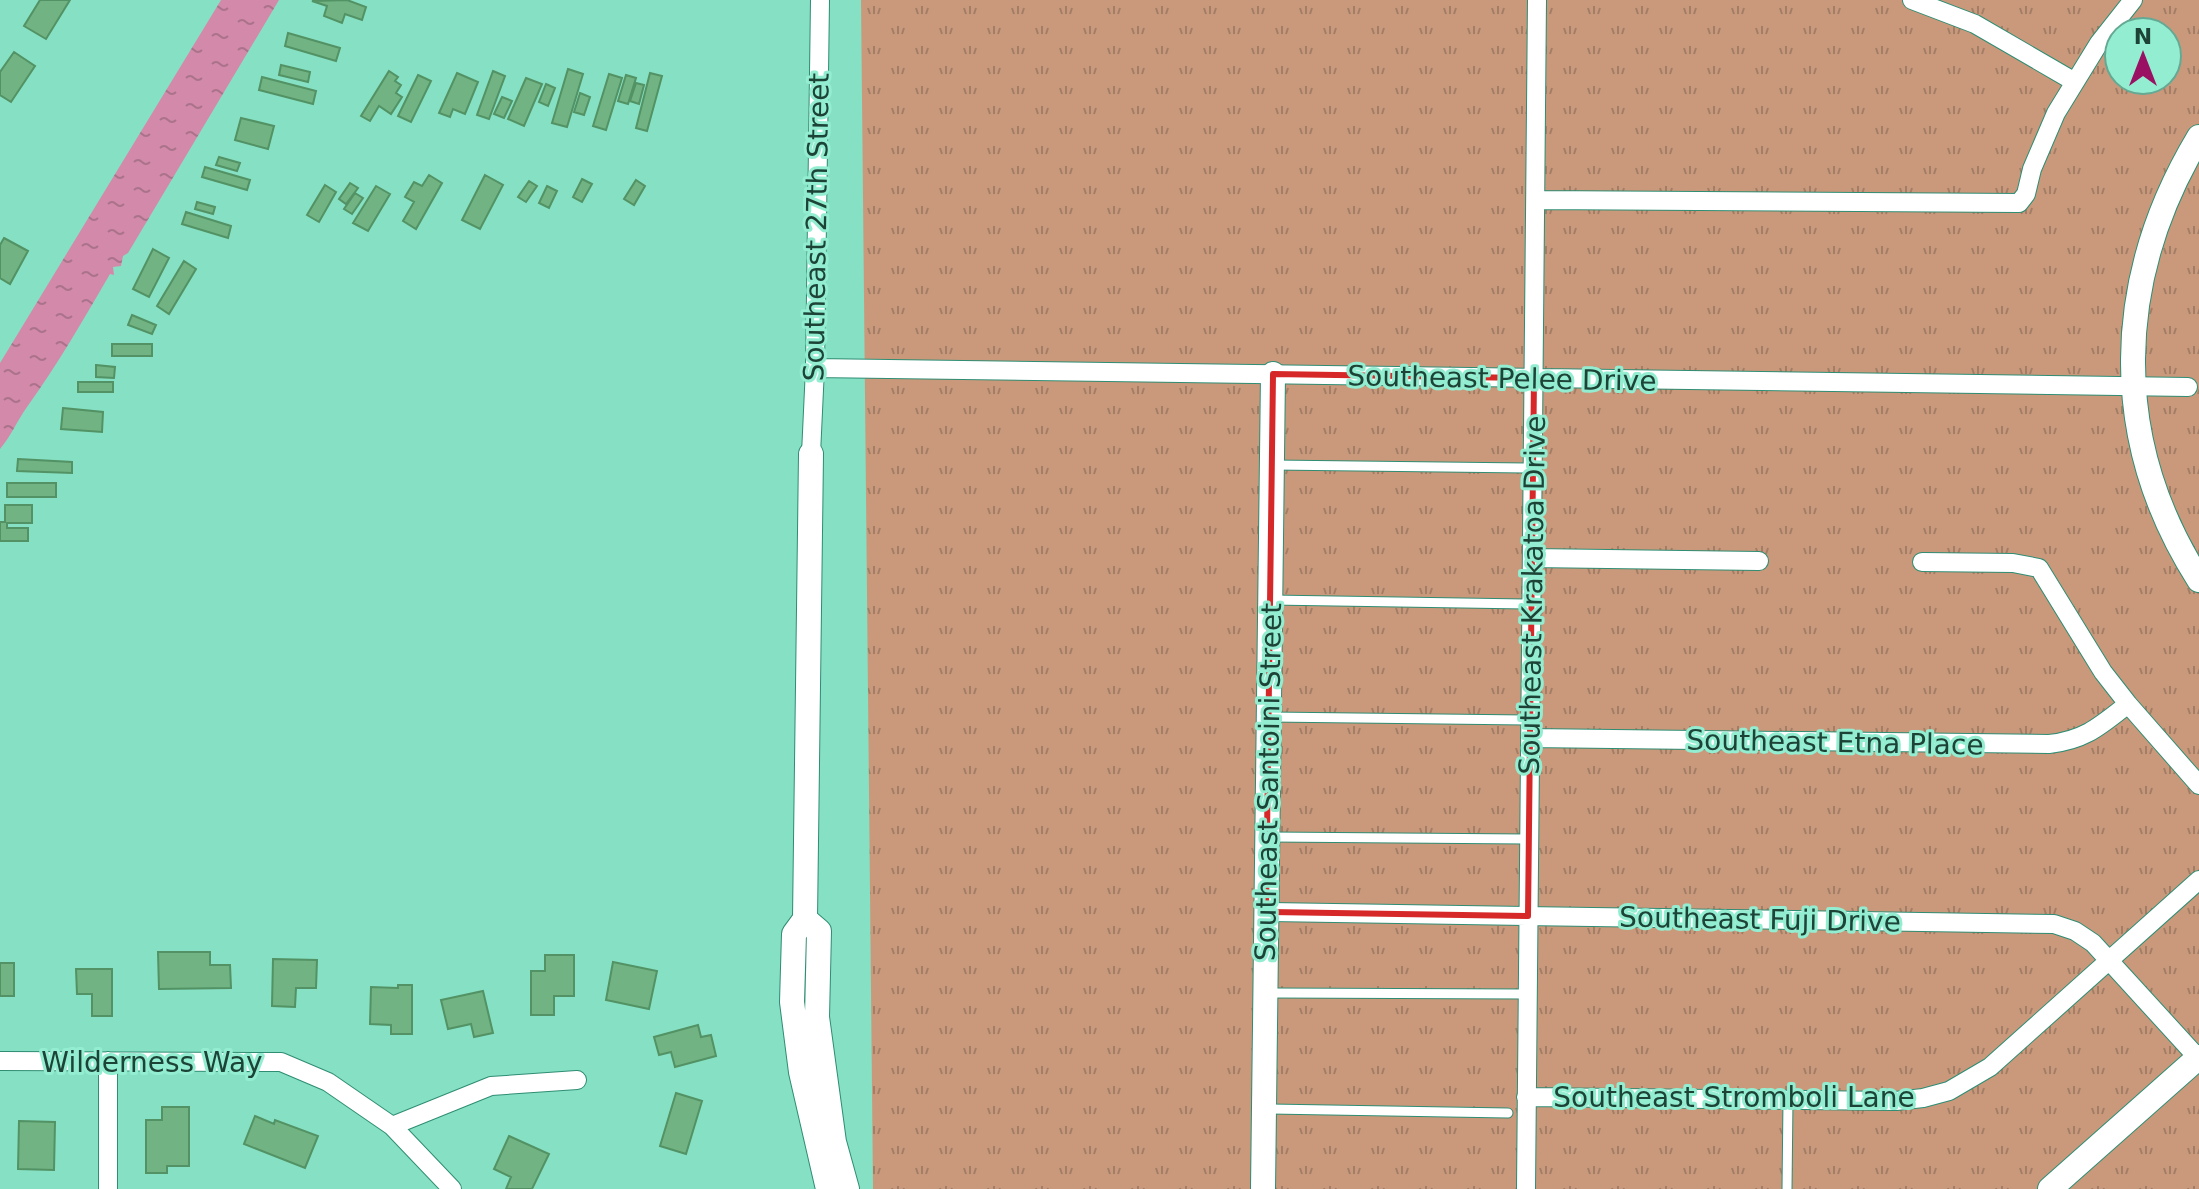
<svg xmlns="http://www.w3.org/2000/svg" width="2199" height="1189" font-family="'DejaVu Sans',sans-serif">
  <style>
    .grass { fill: url(#grass-tufts); fill-rule: evenodd }
    .water { fill: url(#water-ripples) }
    .building { fill: #71b382; stroke: #529264; stroke-width: 2 }
    .lines { fill: none; stroke-linecap: round; stroke-linejoin: round }
    .lane-casing { stroke: #2e8d73; stroke-width: 11 }
    .street-casing { stroke: #2e8d73; stroke-width: 20 }
    .secondary-casing { stroke: #2e8d73; stroke-width: 26 }
    .lane { stroke: #fff; stroke-width: 9 }
    .street { stroke: #fff; stroke-width: 18 }
    .secondary { stroke: #fff; stroke-width: 24 }
    .marked { fill: none; stroke: #d62828; stroke-width: 6; stroke-linejoin: round }
    .labels { text-anchor: middle; stroke-width: 6; stroke-linejoin: round; paint-order: stroke }
    .street-label { font-size: 28px; fill: #1d4337; stroke: #93edd0 }
  </style>
  <defs>
    <pattern id="grass-tufts" width="24" height="20" patternUnits="userSpaceOnUse" patternTransform="scale(2)"><rect width="24" height="20" fill="#ca997c"/><path d="M3 7l-1-3M5 7V3M7 7l1-3M15 17l-1-3M17 17v-4M19 17l1-3" fill="none" stroke="#a37e66"/></pattern>
    <pattern id="water-ripples" width="26" height="14" patternUnits="userSpaceOnUse" patternTransform="scale(2)"><rect width="26" height="14" fill="#d38aaa"/><path d="M2 4q2-2 4 0t4 0M15 11q2-2 4 0t4 0" fill="none" stroke="#ab728b"/></pattern>
  </defs>
  <rect width="100%" height="100%" fill="#86e0c3"/>
  <path class="grass" d="M 861,0 L 2199,0 L 2199,1189 L 873,1189 ZM 2119,32 L 2167,32 L 2167,80 L 2119,80 Z"/>
  <path class="water" d="M 221,0 L 279,0 L 128,253 L 123,256 L 121,266 L 113,267 L 114,275 L 110,274 C 83,320 58,364 27,407 C 17,421 11,436 0,449 L 0,363 Z"/>
  <path class="building" d="M 40,0 L 70,0 L 46,39 L 24,26 Z
    M 347,0 L 366,7 L 362,20 L 345,14 L 342,23 L 324,16 L 327,6 L 312,1 Z
    M 288,33 L 340,48 L 336,61 L 285,46 Z
    M 14,52 L 35,66 L 11,102 L 0,95 L 0,72 Z
    M 281,65 L 310,72 L 308,82 L 279,75 Z
    M 568,69 L 583,74 L 567,127 L 552,123 Z
    M 389,71 L 398,77 L 395,81 L 401,85 L 396,93 L 402,97 L 391,114 L 379,106 L 370,121 L 361,116 Z
    M 493,71 L 505,76 L 489,119 L 477,115 Z
    M 457,73 L 478,82 L 465,114 L 453,109 L 450,117 L 439,113 Z
    M 650,73 L 662,76 L 647,131 L 636,128 Z
    M 609,74 L 622,78 L 606,130 L 593,126 Z
    M 418,75 L 431,81 L 411,122 L 398,116 Z
    M 626,75 L 636,78 L 628,104 L 618,101 Z
    M 262,77 L 316,91 L 313,104 L 259,90 Z
    M 526,78 L 542,84 L 524,126 L 508,119 Z
    M 636,83 L 644,85 L 639,104 L 630,101 Z
    M 546,84 L 555,88 L 548,106 L 539,102 Z
    M 580,93 L 590,97 L 584,115 L 574,112 Z
    M 502,97 L 512,101 L 504,118 L 494,114 Z
    M 241,118 L 274,126 L 268,149 L 235,140 Z
    M 219,157 L 240,163 L 237,171 L 216,165 Z
    M 205,167 L 250,180 L 247,190 L 202,177 Z
    M 429,175 L 442,183 L 416,229 L 403,221 L 414,202 L 405,197 L 414,182 L 422,186 Z
    M 485,175 L 503,185 L 480,229 L 462,220 Z
    M 582,179 L 592,184 L 582,202 L 573,197 Z
    M 636,180 L 645,186 L 634,205 L 624,199 Z
    M 529,181 L 537,186 L 526,202 L 518,197 Z
    M 350,183 L 358,188 L 346,204 L 339,199 Z
    M 325,185 L 336,192 L 319,222 L 307,215 Z
    M 376,186 L 390,194 L 368,231 L 353,223 Z
    M 547,186 L 557,191 L 549,208 L 539,203 Z
    M 355,193 L 363,198 L 352,214 L 344,209 Z
    M 197,202 L 215,207 L 213,214 L 195,209 Z
    M 186,212 L 231,226 L 228,238 L 182,224 Z
    M 4,238 L 28,251 L 10,284 L 0,278 L 0,245 Z
    M 153,249 L 169,258 L 149,297 L 133,289 Z
    M 184,261 L 196,269 L 169,314 L 157,306 Z
    M 132,315 L 156,325 L 152,334 L 128,325 Z
    M 112,344 L 152,344 L 152,356 L 112,356 Z
    M 96,365 L 115,367 L 114,378 L 96,377 Z
    M 78,382 L 113,382 L 113,392 L 78,392 Z
    M 63,408 L 103,412 L 102,432 L 61,429 Z
    M 18,459 L 72,462 L 72,473 L 17,471 Z
    M 7,483 L 56,483 L 56,497 L 7,497 Z
    M 5,505 L 32,505 L 32,523 L 7,523 L 7,528 L 28,528 L 28,541 L 0,541 L 0,522 L 5,522 Z
    M 158,952 L 210,952 L 210,965 L 230,965 L 231,988 L 159,989 Z
    M 545,955 L 574,955 L 574,996 L 554,996 L 554,1015 L 531,1015 L 531,971 L 545,971 Z
    M 273,959 L 317,960 L 316,988 L 296,988 L 295,1007 L 272,1006 Z
    M 613,962 L 657,971 L 649,1009 L 606,1000 Z
    M 0,963 L 14,963 L 14,996 L 0,996 Z
    M 76,969 L 112,969 L 112,1016 L 92,1016 L 92,994 L 77,994 Z
    M 398,985 L 412,985 L 412,1034 L 391,1034 L 391,1025 L 370,1024 L 371,987 L 398,988 Z
    M 483,991 L 493,1033 L 474,1037 L 471,1024 L 448,1029 L 441,1000 Z
    M 698,1025 L 701,1037 L 711,1035 L 716,1056 L 675,1067 L 671,1052 L 659,1055 L 654,1037 Z
    M 676,1093 L 702,1101 L 686,1154 L 660,1146 Z
    M 162,1107 L 189,1107 L 189,1166 L 167,1166 L 167,1173 L 146,1173 L 146,1120 L 162,1120 Z
    M 255,1116 L 274,1124 L 275,1120 L 318,1136 L 305,1168 L 244,1144 Z
    M 19,1121 L 55,1122 L 54,1170 L 18,1169 Z
    M 509,1136 L 549,1154 L 532,1189 L 506,1189 L 511,1177 L 494,1169 Z"/>
  <g class="lines">
    <defs>
      <path id="lane" d="M 1273,465 L 1533,468
        M 1271,600 L 1532,604
        M 1270,717 L 1530,720
        M 1269,837 L 1529,839
        M 1267,993 L 1528,994
        M 1267,1109 L 1508,1113
        M 1787,1189 L 1788,1100"/>
      <path id="street" d="M 1912,0 L 1975,24 L 2075,82
        M 1536,200 L 2019,203 L 2026,194 L 2032,169 L 2056,113 L 2099,43 L 2133,0
        M 815,368 L 2188,387
        M 811,454 L 815,368 L 820,0
        M 1532,558 L 1759,561
        M 1922,562 L 2013,563 L 2039,568 L 2103,672 L 2128,704 L 2199,785
        M 1530,738 L 2049,744 C 2085,740 2100,726 2128,704
        M 1266,912 L 2054,924 L 2075,931 L 2093,943 L 2198,1058
        M 0,1061 L 281,1062 L 328,1082 L 392,1126 L 452,1189
        M 108,1061 L 108,1189
        M 1526,1097 L 1896,1101 L 1923,1098 L 1949,1091 L 1990,1067 L 2199,880
        M 392,1126 L 491,1086 L 577,1080
        M 1526,1189 L 1537,0"/>
      <path id="secondary" d="M 2199,137 C 2113,280 2109,439 2199,580
        M 805,919 L 811,454
        M 805,919 L 819,931 L 817,1017 L 834,1142 L 847,1189
        M 805,919 L 794,934 L 792,1002 L 801,1072 L 828,1189
        M 1263,1189 L 1273,374
        M 2050,1189 L 2199,1057"/>
    </defs>
    <use href="#lane" class="lane-casing"/>
    <use href="#street" class="street-casing"/>
    <use href="#secondary" class="secondary-casing"/>
    <use href="#lane" class="lane"/>
    <use href="#street" class="street"/>
    <use href="#secondary" class="secondary"/>
  </g>
  <path class="marked" d="M 1273,374 L 1534,378 L 1528,916 L 1266,912 Z"/>
  <g class="labels">
    <g class="street-label">
      <text transform="translate(816 227) rotate(-89)" y="10">Southeast 27th Street</text>
      <text transform="translate(1502 378) rotate(1)" y="10">Southeast Pelee Drive</text>
      <text transform="translate(1532 595) rotate(-89)" y="10">Southeast Krakatoa Drive</text>
      <text transform="translate(1835 742) rotate(1)" y="10">Southeast Etna Place</text>
      <text transform="translate(1268 782) rotate(-89)" y="10">Southeast Santoini Street</text>
      <text transform="translate(1760 919) rotate(1)" y="10">Southeast Fuji Drive</text>
      <text x="152" y="1072">Wilderness Way</text>
      <text x="1734" y="1107">Southeast Stromboli Lane</text>
    </g>
  </g>
  <g transform="translate(2143 56)"><circle r="38" fill="#93edd0" stroke="#64a993" stroke-width="2"/>
  <path d="M0-6L14 30L0 20L-14 30Z" fill="#9a1062"/>
  <text y="-12" font-size="22" font-weight="bold" text-anchor="middle" fill="#1d4337">N</text>
  </g>
</svg>
